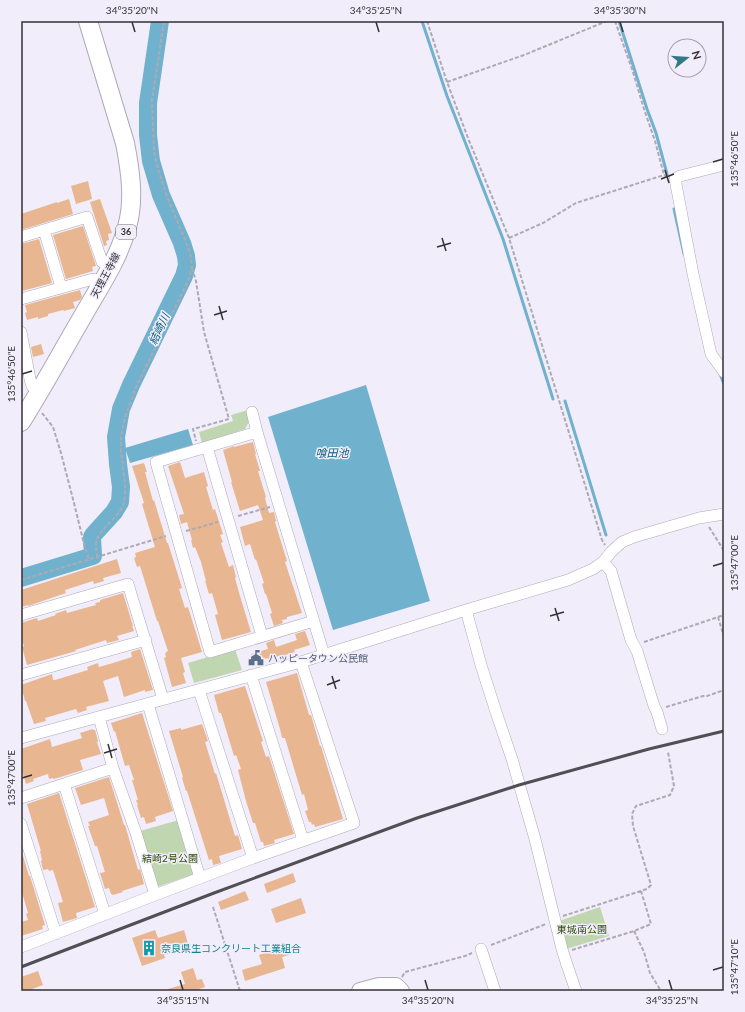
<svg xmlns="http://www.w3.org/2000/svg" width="745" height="1012" font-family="Lato,'Noto Sans JP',sans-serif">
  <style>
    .green { fill: #c0d6b0 }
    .water { fill: #70b1cd }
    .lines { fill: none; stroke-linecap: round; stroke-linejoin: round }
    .stream { stroke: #70b1cd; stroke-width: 3 }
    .river { stroke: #70b1cd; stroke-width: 18 }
    .building { fill: #e8b690 }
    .street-casing { stroke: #aeaab6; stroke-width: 12 }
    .secondary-casing { stroke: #aeaab6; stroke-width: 18 }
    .primary-casing { stroke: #aeaab6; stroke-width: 20 }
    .path { stroke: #aeaab4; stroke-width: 2; stroke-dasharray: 4 2; stroke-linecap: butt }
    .street { stroke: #fff; stroke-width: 11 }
    .secondary { stroke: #fff; stroke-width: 16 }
    .primary { stroke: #fff; stroke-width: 18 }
    .rail { stroke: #514f55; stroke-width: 3 }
    .ticks { fill: none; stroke: #333136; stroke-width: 1.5 }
    .labels { text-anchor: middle; stroke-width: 3; stroke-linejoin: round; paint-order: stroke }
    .shield { fill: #f2edfa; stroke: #6c6971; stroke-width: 1 }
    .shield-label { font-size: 9px; font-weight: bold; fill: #333136 }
    .street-label { font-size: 10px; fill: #333136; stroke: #f2edfa }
    .service-label { font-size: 10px; fill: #4e5e75; stroke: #f2edfa; text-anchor: start }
    .park-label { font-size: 10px; fill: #2b4e00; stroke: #f2edfa }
    .culture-label { font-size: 10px; fill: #0d838f; stroke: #f2edfa; text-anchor: start }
    .water-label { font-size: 11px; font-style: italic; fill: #08617d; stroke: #f2edfa }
    .neatline { fill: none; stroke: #333136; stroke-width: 1.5 }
    .ticks-label { font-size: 10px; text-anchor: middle; fill: #333136 }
  </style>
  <rect width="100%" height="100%" fill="#f2edfa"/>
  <path class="green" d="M 248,410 L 250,420 L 245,429 L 202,443 L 199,432 L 233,421 L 231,415 Z
    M 235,649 L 242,670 L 194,683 L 188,663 Z
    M 179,820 L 194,868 L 192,875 L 157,887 L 140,831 Z
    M 600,907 L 609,936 L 566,949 L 559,921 Z"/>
  <path class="water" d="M 366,385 L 430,601 L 333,630 L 268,417 Z
    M 188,429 L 193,445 L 130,463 L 125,448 Z"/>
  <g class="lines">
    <path class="stream" d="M 422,21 L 447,96 L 503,239 L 553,399
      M 619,21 L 647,109 L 656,133 L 667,174
      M 674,209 L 684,254
      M 720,374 L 724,384
      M 565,401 L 606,535"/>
    <path class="river" d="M 21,578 L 93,556 L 92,537 L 94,534 L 114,512 L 120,502 L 121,487 L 118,464 L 116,437 L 121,409 L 131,385 L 184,276 L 187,265 L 186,256 L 182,243 L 161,195 L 151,161 L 148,135 L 148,103 L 160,21"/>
  </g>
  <path class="building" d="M 88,181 L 92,199 L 76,204 L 71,186 Z
    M 69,199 L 73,214 L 21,230 L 21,214 L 57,202 L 57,203 Z
    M 100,199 L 112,233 L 108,234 L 109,240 L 106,241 L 107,245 L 104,246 L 90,202 Z
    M 83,226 L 96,266 L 92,267 L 93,271 L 66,279 L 53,235 Z
    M 39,239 L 52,283 L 22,291 L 21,287 L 21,244 Z
    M 80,290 L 82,297 L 80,300 L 73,302 L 75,308 L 64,311 L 63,310 L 48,314 L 48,316 L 38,319 L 38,317 L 27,320 L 25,313 L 27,312 L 25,305 Z
    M 41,344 L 44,354 L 33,357 L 31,347 Z
    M 253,442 L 256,454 L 255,454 L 260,471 L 258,471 L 266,497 L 265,498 L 269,513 L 274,512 L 276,521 L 275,522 L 287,561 L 285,562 L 302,613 L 287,617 L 287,619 L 282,620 L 283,623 L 274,626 L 270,614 L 272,613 L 266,594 L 265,594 L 262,584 L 264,583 L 256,559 L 255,560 L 250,544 L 245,546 L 240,527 L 263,520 L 258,505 L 240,511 L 231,482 L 232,482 L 223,450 L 234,446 L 234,447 Z
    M 180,462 L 185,478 L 204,472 L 208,486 L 206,487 L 213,510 L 215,509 L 223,534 L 220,535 L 223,542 L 221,543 L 229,567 L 233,565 L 236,577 L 235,578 L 240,596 L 251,632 L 222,640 L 215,615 L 218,614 L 212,593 L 209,594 L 205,581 L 206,581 L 201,562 L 195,547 L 193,548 L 191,540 L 192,540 L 187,522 L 181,524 L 179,515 L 184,514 L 168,466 Z
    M 144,463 L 147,472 L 145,472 L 153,501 L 154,500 L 167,543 L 168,543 L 182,588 L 179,589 L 185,608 L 188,607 L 202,652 L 181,658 L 185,672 L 183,673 L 186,683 L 172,687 L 164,658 L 166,657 L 165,653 L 166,653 L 166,652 L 168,651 L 158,621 L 157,621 L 140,566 L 137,567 L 134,558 L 136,557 L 135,553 L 155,547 L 142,504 L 144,503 L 132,466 Z
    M 117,559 L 121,573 L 103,578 L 104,581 L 94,584 L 93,581 L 65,590 L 66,593 L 28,606 L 28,605 L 21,607 L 21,590 Z
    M 123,593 L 133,626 L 132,626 L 134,631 L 117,636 L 119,640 L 107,643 L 106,640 L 75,650 L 76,651 L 27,665 L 22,647 L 24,646 L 21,636 L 21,623 L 37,618 L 38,621 L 56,615 L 55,614 L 66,610 L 67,613 L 96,605 L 95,603 L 100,602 L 100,600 Z
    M 305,631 L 310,645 L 294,650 L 295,652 L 282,656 L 282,655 L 268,659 L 268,658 L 254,662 L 251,654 L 268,649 L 266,643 L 274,640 L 276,647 L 297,640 L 295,634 Z
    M 140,649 L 153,690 L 145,692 L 145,690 L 124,697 L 118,676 L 103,681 L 109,701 L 86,707 L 87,710 L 78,713 L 76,709 L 45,718 L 46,721 L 34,724 L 26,701 L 25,701 L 21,685 L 52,674 L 53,680 L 55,680 L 88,670 L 87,667 L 98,663 L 99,667 L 113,663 L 132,657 L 131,652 Z
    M 297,673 L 309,715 L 311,715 L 320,746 L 321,746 L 343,819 L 315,827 L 314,824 L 312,825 L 311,822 L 309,822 L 305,811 L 308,810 L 304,794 L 302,795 L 285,738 L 282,738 L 280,729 L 266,682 Z
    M 245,686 L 263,741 L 261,742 L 266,757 L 269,756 L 294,834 L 274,840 L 275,843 L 264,846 L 263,842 L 261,842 L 255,823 L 253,823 L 246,801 L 238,770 L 241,769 L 236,755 L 234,756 L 221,713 L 219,713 L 214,695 Z
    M 142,713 L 173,811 L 155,817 L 156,821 L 146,824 L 144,817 L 141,818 L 137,805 L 138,805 L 136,800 L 138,800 L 132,780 L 134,780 L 129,765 L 125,766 L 115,731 L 114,732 L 111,723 Z
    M 202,724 L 208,741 L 205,742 L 215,774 L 216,773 L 235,836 L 238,835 L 242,849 L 219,856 L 221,863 L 213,865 L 212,859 L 209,860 L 194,813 L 187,791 L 186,791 L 182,778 L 183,777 L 169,731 L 181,728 L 181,730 Z
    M 93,729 L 93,730 L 95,730 L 98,741 L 97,742 L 101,754 L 80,760 L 83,770 L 54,779 L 53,778 L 49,779 L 48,774 L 33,779 L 34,781 L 26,784 L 21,768 L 21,749 L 50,739 L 52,747 L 82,738 L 80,733 Z
    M 109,777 L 124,825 L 125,825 L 138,870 L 140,869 L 144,884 L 122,891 L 123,892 L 113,895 L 112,894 L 111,894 L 109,888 L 105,889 L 100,873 L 105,872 L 97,846 L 95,846 L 88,826 L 90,826 L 88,822 L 109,815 L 104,798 L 81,805 L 75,788 Z
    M 59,793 L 95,907 L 76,913 L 77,918 L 63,922 L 58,903 L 63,902 L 53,870 L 49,871 L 48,869 L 43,870 L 41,861 L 42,860 L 40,851 L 41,851 L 27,804 Z
    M 21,856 L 23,856 L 29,876 L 30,876 L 45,925 L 42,926 L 43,929 L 21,936 L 21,922 L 28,920 L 26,914 L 28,913 L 21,889 Z
    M 293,873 L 296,882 L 267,893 L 264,884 Z
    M 245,891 L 249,900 L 221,910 L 218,902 Z
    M 301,898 L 306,913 L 276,923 L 271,909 Z
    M 155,930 L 158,938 L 184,930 L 189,947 L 164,955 L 165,958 L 142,966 L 132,938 Z
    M 289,945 L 292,954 L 282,957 L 285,968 L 245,981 L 242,970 L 262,964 L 259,955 Z
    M 193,968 L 197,980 L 202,979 L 205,987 L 199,989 L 200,991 L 168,991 L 168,989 L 185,984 L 181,972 Z
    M 38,971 L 43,985 L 27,991 L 21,991 L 21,977 Z"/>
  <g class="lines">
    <defs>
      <path id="street" d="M 724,165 L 680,176 L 675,179 L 693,274 L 711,354 L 724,372
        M 44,230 L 61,287
        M 21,237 L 87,217 L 102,262 L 111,268
        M 21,299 L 93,279 L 102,283
        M 21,332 L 30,379 L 32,386 L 40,391
        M 252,412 L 257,432 L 324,655
        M 257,432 L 156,462 L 210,652 L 314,621
        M 207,447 L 262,636
        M 603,562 L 611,571 L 631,640 L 637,651 L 654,706 L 657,712 L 662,729
        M 466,610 L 481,665 L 496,712 L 512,759 L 535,839 L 562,949 L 566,962 L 576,991
        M 21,615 L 128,584 L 163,699
        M 21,675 L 146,640
        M 251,675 L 303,840
        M 199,690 L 253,858
        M 148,704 L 200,878
        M 99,717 L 113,768 L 136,833 L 155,895
        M 21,738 L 301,662 L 466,610 L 568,580 L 593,569 L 603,562 L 611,552 L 622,542 L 634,537 L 699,518 L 724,514
        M 64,784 L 105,914
        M 21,798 L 113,768
        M 21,824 L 56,934
        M 21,947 L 155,895 L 253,858 L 354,823 L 301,662
        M 481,949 L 495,991"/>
      <path id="secondary" d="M 360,991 L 379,986 L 396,986 L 401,991"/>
      <path id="primary" d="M 21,422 C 43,387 63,350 84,314 C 100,286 119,258 127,227 C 135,200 130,169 125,143 L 88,21"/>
    </defs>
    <use href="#street" class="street-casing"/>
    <use href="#secondary" class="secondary-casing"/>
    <use href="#primary" class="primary-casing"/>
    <path class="path" d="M 427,21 L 447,82 L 468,138 L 509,238 L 602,540 L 605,545
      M 615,21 L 632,69 L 644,109 L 655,141 L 664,175
      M 447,82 L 524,55 L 607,21
      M 509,238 L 543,223 L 576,203 L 664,175 L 666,176
      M 192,268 L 196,281 L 204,332 L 229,419 L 193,429 L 196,441
      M 42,413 L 53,427 L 61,453 L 74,503 L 85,548 L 89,559
      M 238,516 L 270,507
      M 709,527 L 721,546 L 724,551
      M 186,531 L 218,522
      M 97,557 C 97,553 96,548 96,545 C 96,530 118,519 123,505 C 129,487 120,461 121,442 C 121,423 130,406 135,389 L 189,279 L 192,266 L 190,252 L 166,194 L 158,169 L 154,152 L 152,101 L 164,21
      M 21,580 L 166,536
      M 718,617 L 724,637
      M 644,642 L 724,615
      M 666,707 L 703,696 L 707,696 L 724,690
      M 213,907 L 240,991
      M 563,916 L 647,889 L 651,885 L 633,826 L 632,814 L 636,806 L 670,795 L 674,786 L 668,752
      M 634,931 L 644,952 L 650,973 L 661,991
      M 491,945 L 546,924
      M 572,950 L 634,931 L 651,924 L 641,891
      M 402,977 L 405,972 L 465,956 L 472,953"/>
    <use href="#street" class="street"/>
    <use href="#secondary" class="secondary"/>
    <use href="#primary" class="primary"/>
    <path class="rail" d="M 21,967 L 214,893 L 417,818 L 519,785 L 649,749 L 724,731"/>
  </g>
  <path class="ticks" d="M 132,22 L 135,32M 376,22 L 379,32M 620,22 L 623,32M 713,162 L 723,159M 665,170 L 669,183M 661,179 L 674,174M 442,238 L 446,251M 437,247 L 451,243M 219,306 L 223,320M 214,315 L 227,311M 22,374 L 32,371M 713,566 L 723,563M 555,608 L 559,621M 550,616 L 564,612M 332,676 L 336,689M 327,685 L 340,680M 108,744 L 112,758M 104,753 L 117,749M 22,778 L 32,775M 713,970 L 723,967M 180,980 L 183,990M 425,980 L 428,990M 669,980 L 672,990"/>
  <defs>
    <symbol id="civic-bare" viewBox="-9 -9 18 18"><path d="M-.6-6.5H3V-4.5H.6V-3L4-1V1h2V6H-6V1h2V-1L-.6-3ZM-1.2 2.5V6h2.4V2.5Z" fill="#5c6f8a" stroke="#f2edfa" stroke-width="2.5" paint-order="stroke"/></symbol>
    <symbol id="building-bare" viewBox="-9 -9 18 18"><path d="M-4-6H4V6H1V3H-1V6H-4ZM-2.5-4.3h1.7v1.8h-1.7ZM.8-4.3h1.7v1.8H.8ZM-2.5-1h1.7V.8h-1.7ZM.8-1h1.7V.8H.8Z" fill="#0f9aa8" stroke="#f2edfa" stroke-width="2.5" paint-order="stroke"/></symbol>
  </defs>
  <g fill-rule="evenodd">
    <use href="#civic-bare" x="245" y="647" width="22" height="22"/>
    <use href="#building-bare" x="138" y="937" width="22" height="22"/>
  </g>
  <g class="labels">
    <rect class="shield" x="116" y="225" width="20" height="14" rx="3"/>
    <g class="shield-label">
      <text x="126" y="235">36</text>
    </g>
    <g class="street-label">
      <text transform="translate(105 275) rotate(-62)" y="4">天理王寺線</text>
    </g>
    <g class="service-label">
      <text x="268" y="662">ハッピータウン公民館</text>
    </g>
    <g class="park-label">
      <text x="170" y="862">結崎2号公園</text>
      <text x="582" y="933">東城南公園</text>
    </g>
    <g class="culture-label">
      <text x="161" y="952">奈良県生コンクリート工業組合</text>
    </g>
    <g class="water-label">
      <text transform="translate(159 329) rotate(-65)" y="4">結崎川</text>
      <text x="332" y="457">喰田池</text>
    </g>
  </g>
  <rect width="745" height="1012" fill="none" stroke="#f2edfa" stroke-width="44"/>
  <g transform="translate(687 58) rotate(73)"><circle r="19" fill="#f2edfa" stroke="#a6a2ac"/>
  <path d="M0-3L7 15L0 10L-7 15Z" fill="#327984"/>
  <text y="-6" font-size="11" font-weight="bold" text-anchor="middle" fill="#333136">N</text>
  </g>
  <rect x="22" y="22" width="701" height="968" class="neatline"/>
  <g class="ticks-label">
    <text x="132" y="14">34°35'20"N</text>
    <text x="376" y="14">34°35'25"N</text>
    <text x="620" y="14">34°35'30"N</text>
    <text transform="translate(734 159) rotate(-90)" y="4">135°46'50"E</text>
    <text transform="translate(11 374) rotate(-90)" y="4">135°46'50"E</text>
    <text transform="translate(734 563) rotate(-90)" y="4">135°47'00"E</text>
    <text transform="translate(11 778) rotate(-90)" y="4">135°47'00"E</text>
    <text transform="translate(734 967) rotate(-90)" y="4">135°47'10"E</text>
    <text x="183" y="1004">34°35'15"N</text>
    <text x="428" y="1004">34°35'20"N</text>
    <text x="672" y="1004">34°35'25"N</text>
  </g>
</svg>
